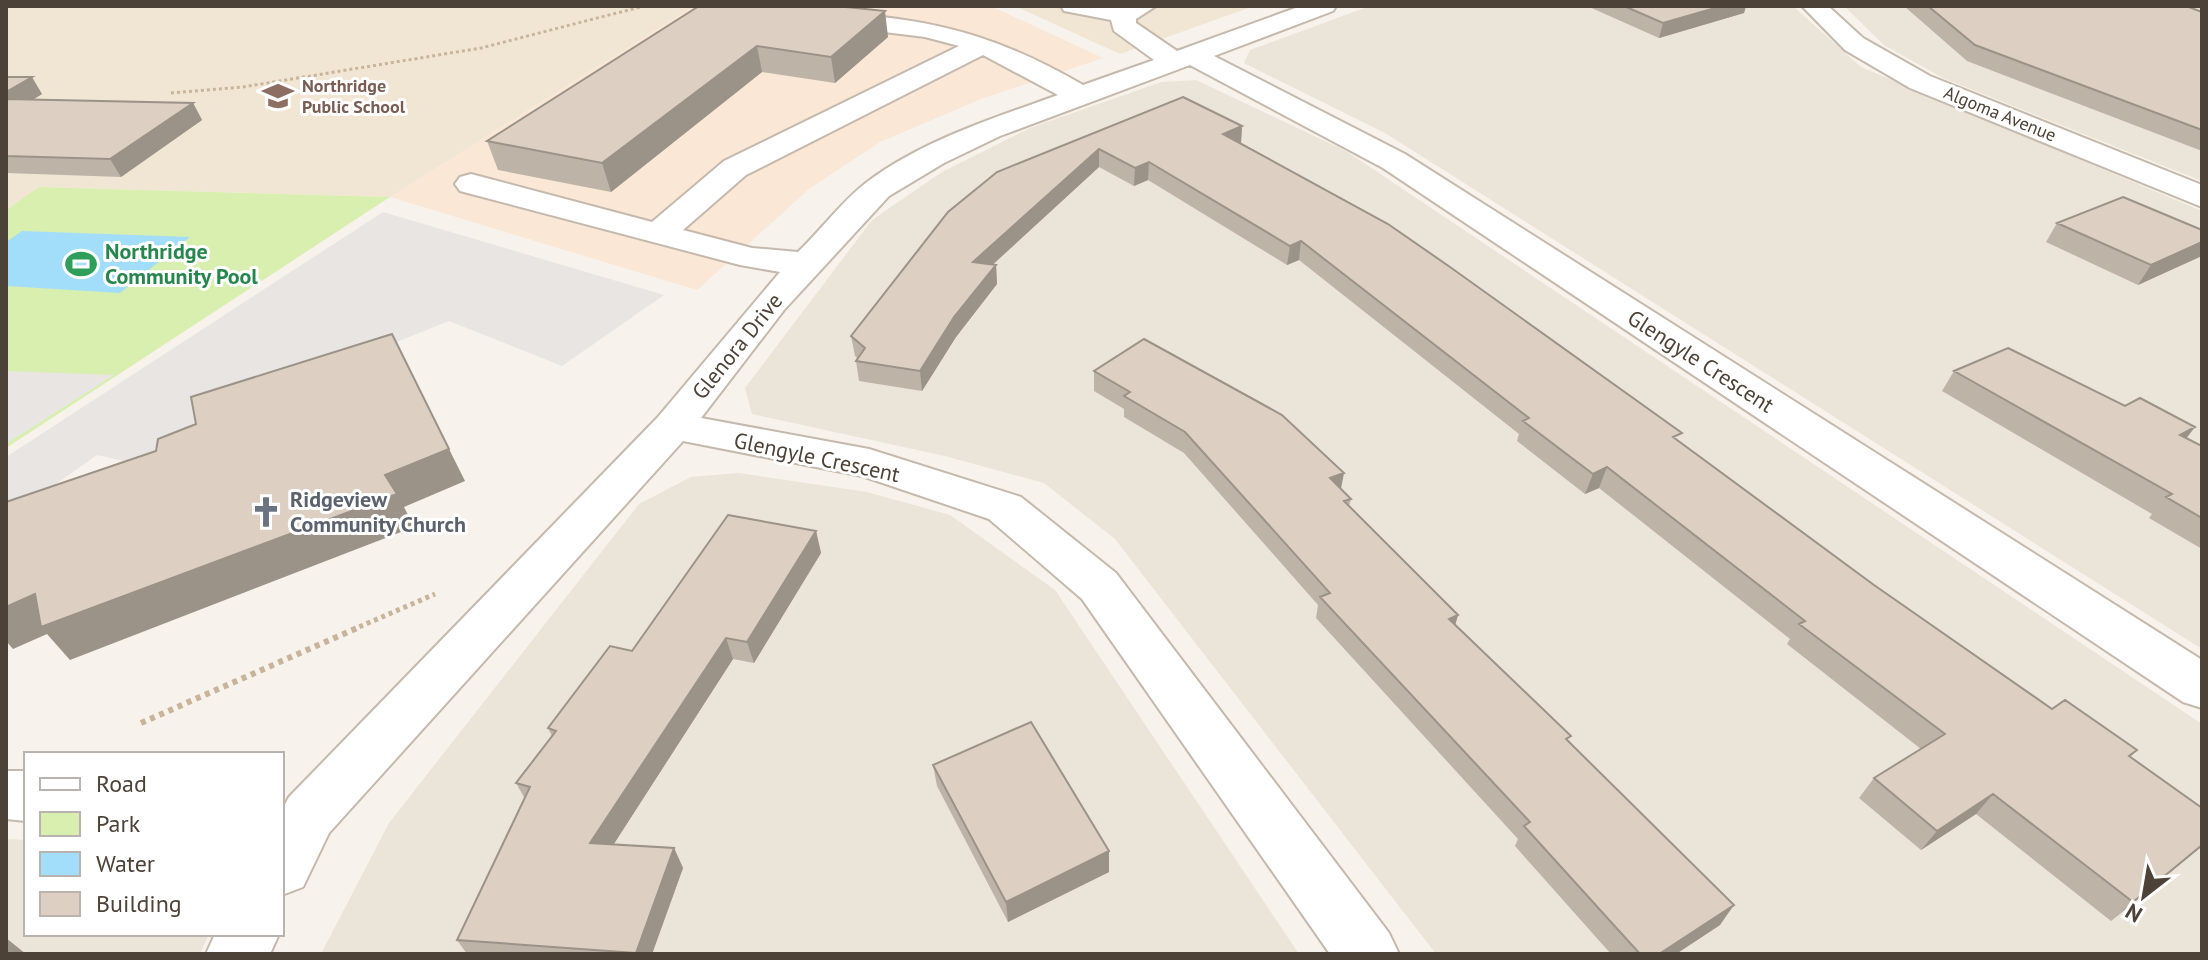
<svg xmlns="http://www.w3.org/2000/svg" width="2208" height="960" font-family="'PT Sans',sans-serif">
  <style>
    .residential { fill: #ebe4d8 }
    .commercial { fill: #fae7d5 }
    .education { fill: #f1e6d4 }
    .green { fill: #d9efb0 }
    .parking { fill: #e8e5e2 }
    .water { fill: #a2def9 }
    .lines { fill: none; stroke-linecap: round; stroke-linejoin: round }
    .minor-casing { stroke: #c4b9ac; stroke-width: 4 }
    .path-far2 { stroke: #c7b49b; stroke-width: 3; stroke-dasharray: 3 3; stroke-linecap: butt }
    .path-far1 { stroke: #c7b49b; stroke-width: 5; stroke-dasharray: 4 4; stroke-linecap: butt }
    .path { stroke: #c7b49b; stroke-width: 6; stroke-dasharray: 5 5; stroke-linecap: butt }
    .minor { fill: #fff; fill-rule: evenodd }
    .wall { fill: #beb3a7 }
    .shaded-wall { fill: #9b9288 }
    .building { fill: #ddd0c2; stroke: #9b9288; stroke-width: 2 }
    .labels { text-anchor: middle; stroke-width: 6; stroke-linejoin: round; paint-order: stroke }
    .far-education-label { font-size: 18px; font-weight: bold; fill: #785e54; stroke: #fff; text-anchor: start }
    .far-street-label { font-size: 18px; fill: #4d4237; stroke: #fff }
    .leisure-label { font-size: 22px; font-weight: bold; fill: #27864d; stroke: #fff; text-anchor: start }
    .street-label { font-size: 22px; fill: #4d4237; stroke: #fff }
    .worship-label { font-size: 22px; font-weight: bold; fill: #5b616d; stroke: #fff; text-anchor: start }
  </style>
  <rect width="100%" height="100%" fill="#f7f2eb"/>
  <path class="residential" d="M 1370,6 L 1793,6 L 1861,67 L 2202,211 L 2202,649 L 1385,133 L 1244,63 L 1250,50 Z
    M 1844,6 L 2202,6 L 2202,181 L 1943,78 L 1884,45 Z
    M 1196,80 L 1346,151 L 2202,724 L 2202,954 L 1436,954 L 1115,539 L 1044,483 L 945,456 L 752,414 L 745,388 L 872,220 L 942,172 L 1030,128 L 1161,82 Z
    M 739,473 L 867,492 L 950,515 L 1055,590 L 1299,954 L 321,954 L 389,823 L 639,504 L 691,477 Z
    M 6,839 L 26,840 L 26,934 L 209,934 L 200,954 L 6,954 Z"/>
  <path class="commercial" d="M 694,6 L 995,8 L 1103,58 L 981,99 L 880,142 L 809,189 L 697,290 L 390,197 Z"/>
  <path class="education" d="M 6,6 L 694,6 L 390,197 L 39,187 L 6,210 Z
    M 1015,6 L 1254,6 L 1120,54 Z"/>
  <path class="green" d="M 39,187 L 390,197 L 6,448 L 6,210 Z"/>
  <path class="parking" d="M 383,212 L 664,295 L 562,366 L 449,321 L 192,424 L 137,464 L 97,455 L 6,519 L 6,457 Z
    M 6,371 L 114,375 L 6,444 Z"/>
  <path class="water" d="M 22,231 L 190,237 L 120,293 L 6,286 L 6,242 Z"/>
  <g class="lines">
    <defs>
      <path id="minor" d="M 1061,6 L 1156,6 L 1136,19 L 1136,23 L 1177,51 L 1301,6 L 1336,6 L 1333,11 L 1214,56 L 1405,154 L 2202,660 L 2202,708 L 2183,702 L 1383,168 L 1190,65 L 1000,136 L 944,163 L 889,196 L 784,310 L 701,418 L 869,449 L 1021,497 L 1116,573 L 1389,933 L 1399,954 L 1330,954 L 1082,599 L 989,519 L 862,476 L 683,441 L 329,833 L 303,887 L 282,895 L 282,810 L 289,797 L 658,417 L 780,272 L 740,265 L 460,191 L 455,184 L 460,177 L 471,174 L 652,222 L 724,161 L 959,46 L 925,37 L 819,24 L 815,19 C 824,6 848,13 862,15 C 947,22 1009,42 1083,85 L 1154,60 L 1114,31 L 1111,20 L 1064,11 ZM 983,55 L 1058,95 C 994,118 923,140 867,182 C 842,201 821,230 798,252 L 752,248 L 683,230 L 746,175 Z
        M 1802,6 L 1828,6 L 1863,38 L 1930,76 L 2202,185 L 2202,207 L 1910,88 L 1845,50 Z
        M 6,771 L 26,771 L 26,821 L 6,819 Z
        M 215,934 L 279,934 L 270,954 L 206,954 Z"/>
    </defs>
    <use href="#minor" class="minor-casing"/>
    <path class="path-far2" d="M 171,93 L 243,87 L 481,48 L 644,6"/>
    <path class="path-far1" d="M 352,630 L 435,594"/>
    <path class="path" d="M 141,723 L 357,628"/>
    <use href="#minor" class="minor"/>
  </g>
  <path class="wall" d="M 699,6 L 888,37 L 835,83 L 762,72 L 611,192 L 498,170 L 487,141 Z
    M 1587,6 L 1746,6 L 1744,13 L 1659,38 Z
    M 1904,6 L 2186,6 L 2202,12 L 2202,151 L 1967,61 Z
    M 6,77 L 42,94 L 34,99 L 193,103 L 202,120 L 121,177 L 6,173 Z
    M 1183,97 L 1242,126 L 1241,143 L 1678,441 L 1874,585 L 2052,709 L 2137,750 L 2130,757 L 2202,846 L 2111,921 L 1976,814 L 1921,850 L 1859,798 L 1874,778 L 1921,749 L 1787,644 L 1790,639 L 1599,488 L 1585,494 L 1517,441 L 1519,434 L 1299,260 L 1287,265 L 1148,180 L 1134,186 L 1099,167 L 992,265 L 996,265 L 997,284 L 956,337 L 922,391 L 859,381 L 856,361 L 857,358 L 855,356 L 851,336 L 948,212 Z
    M 2057,223 L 2202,230 L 2202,255 L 2138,285 L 2046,242 Z
    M 1094,371 L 1341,489 L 1351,499 L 1349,506 L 1458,615 L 1455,625 L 1569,741 L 1720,925 L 1676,954 L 1611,954 L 1515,846 L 1518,839 L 1316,618 L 1318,605 L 1184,453 L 1124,417 L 1124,409 L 1094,391 Z
    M 1954,371 L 2186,438 L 2202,446 L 2202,549 L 2149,518 L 2152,514 L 1942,391 Z
    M 816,531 L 821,553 L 754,663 L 733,659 L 613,845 L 674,848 L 683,868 L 652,954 L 467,954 L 457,940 L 525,799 L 516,783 L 552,736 L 548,728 L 632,651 Z
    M 933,765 L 1109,872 L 1008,922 L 937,786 Z"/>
  <path class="shaded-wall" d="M 1722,6 L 1746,6 L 1744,13 L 1659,38 L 1663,23 Z
    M 885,11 L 888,37 L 835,83 L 831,57 Z
    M 757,46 L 762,72 L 611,192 L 602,163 Z
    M 32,77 L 42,94 L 6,116 L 6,92 Z
    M 193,103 L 202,120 L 121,177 L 110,159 Z
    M 1242,126 L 1241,143 L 1223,134 Z
    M 1099,149 L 1099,167 L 975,281 L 973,262 Z
    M 1149,162 L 1148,180 L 1134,186 L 1135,168 Z
    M 1301,241 L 1299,260 L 1287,265 L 1290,246 Z
    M 2202,242 L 2202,256 L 2138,285 L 2151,265 Z
    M 996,265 L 997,284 L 956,337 L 922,391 L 920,371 L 954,317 Z
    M 2195,427 L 2179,448 L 2180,435 Z
    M 449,449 L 465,481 L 404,507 L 414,527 L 70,660 L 47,634 L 13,649 L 6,641 L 6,607 L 35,594 L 385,475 Z
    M 1607,467 L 1599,488 L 1585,494 L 1593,474 Z
    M 1344,473 L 1340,494 L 1330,478 Z
    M 816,531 L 821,553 L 754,663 L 747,642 Z
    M 1458,615 L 1452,636 L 1449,619 Z
    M 726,638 L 733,659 L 601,864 L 590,843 Z
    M 1993,794 L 1976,814 L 1921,850 L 1937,831 Z
    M 2202,845 L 2202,846 L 2111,921 L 2133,902 Z
    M 674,848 L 683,868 L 652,954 L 636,954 Z
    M 1109,851 L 1109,872 L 1008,922 L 1006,902 Z
    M 1734,905 L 1720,925 L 1676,954 L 1659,954 Z
    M 6,938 L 26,954 L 6,954 Z"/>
  <path class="building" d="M 699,6 L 836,6 L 885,11 L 831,57 L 757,46 L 602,163 L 487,141 Z
    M 1624,6 L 1722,6 L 1663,23 Z
    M 1928,6 L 2186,6 L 2202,12 L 2202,130 L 1975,45 Z
    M 6,77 L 32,77 L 6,92 Z
    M 1183,97 L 1242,126 L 1223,134 L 1388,224 L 1450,267 L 1682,433 L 1673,437 L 1874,585 L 2052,709 L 2065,700 L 2137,750 L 2129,756 L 2202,808 L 2202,845 L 2133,902 L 1993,794 L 1937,831 L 1874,778 L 1945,734 L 1799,624 L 1805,621 L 1607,467 L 1593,474 L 1523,421 L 1529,418 L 1301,241 L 1290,246 L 1149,162 L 1135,168 L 1099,149 L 973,262 L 996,265 L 954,317 L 920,371 L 856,361 L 865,348 L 851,336 L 948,212 L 997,172 Z
    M 6,99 L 193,103 L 110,159 L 6,156 Z
    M 2123,197 L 2202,230 L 2202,242 L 2151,265 L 2057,223 Z
    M 392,334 L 449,449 L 385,475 L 397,494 L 41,627 L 35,594 L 6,607 L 6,502 L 156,451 L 158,439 L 196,424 L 191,397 Z
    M 1144,339 L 1282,415 L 1344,473 L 1330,478 L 1351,499 L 1344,501 L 1458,615 L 1449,619 L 1571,736 L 1566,739 L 1734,905 L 1659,954 L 1640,954 L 1524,826 L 1530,822 L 1320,597 L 1330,593 L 1185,432 L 1124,396 L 1130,392 L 1094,371 Z
    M 2008,348 L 2125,406 L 2140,398 L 2195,427 L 2180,435 L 2202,446 L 2202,518 L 2166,497 L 2172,494 L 1954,371 Z
    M 728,515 L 816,531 L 747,642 L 726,638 L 590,843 L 674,848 L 636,953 L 457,940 L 530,787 L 516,783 L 556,731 L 548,728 L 610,646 L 632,651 Z
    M 1031,722 L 1109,851 L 1006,902 L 933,765 Z"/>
  <defs>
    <symbol id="school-bare" viewBox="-9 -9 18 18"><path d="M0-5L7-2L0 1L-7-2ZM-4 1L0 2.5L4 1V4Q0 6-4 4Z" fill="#8d6e63" stroke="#fff" stroke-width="2.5" paint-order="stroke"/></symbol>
    <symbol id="stadium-bare" viewBox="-9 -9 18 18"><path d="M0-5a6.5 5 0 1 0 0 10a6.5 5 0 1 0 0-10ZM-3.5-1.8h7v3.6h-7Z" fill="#2e9e5b" stroke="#fff" stroke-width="2.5" paint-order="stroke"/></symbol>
    <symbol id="church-bare" viewBox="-9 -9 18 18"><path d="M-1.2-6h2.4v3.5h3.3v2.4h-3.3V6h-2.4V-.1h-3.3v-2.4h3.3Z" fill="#6b7280" stroke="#fff" stroke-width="2.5" paint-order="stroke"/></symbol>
  </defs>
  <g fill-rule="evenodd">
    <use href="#school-bare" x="256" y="74" width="44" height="44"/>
    <use href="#stadium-bare" x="59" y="242" width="44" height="44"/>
    <use href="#church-bare" x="244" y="490" width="44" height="44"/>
  </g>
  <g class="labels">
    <g class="far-education-label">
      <text x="302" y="92">Northridge<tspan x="302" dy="21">Public School</tspan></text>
    </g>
    <g class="far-street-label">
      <text transform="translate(2000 114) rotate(22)" y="6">Algoma Avenue</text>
    </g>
    <g class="leisure-label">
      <text x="105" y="259">Northridge<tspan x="105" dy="25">Community Pool</tspan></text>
    </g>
    <g class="street-label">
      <text transform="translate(737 346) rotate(-51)" y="8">Glenora Drive</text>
      <text transform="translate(1701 361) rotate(33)" y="8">Glengyle Crescent</text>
      <text transform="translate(817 457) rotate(12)" y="8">Glengyle Crescent</text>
    </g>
    <g class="worship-label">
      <text x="290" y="507">Ridgeview<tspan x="290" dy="25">Community Church</tspan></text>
    </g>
  </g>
  <rect width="2208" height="960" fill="none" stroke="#4d4237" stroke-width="16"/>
  <rect x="24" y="752" width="260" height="184" fill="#ffffff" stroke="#b8b3af" stroke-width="2"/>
  <rect x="40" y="778" width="40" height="12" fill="#ffffff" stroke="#b8b3af" stroke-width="2"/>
  <text x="96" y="792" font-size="24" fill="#4d4237">Road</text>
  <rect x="40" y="812" width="40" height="24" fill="#d9efb0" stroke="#b8b3af" stroke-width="2"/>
  <text x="96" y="832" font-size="24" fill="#4d4237">Park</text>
  <rect x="40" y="852" width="40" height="24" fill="#a2def9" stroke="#b8b3af" stroke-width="2"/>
  <text x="96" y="872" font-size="24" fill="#4d4237">Water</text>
  <rect x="40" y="892" width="40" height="24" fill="#ddd0c2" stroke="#b8b3af" stroke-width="2"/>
  <text x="96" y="912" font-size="24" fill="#4d4237">Building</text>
  <g transform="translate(2144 896) rotate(211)" stroke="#ffffff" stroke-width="6" paint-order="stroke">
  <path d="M0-6L14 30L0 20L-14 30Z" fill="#4d4237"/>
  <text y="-12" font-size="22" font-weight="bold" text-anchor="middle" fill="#4d4237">N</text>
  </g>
</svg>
